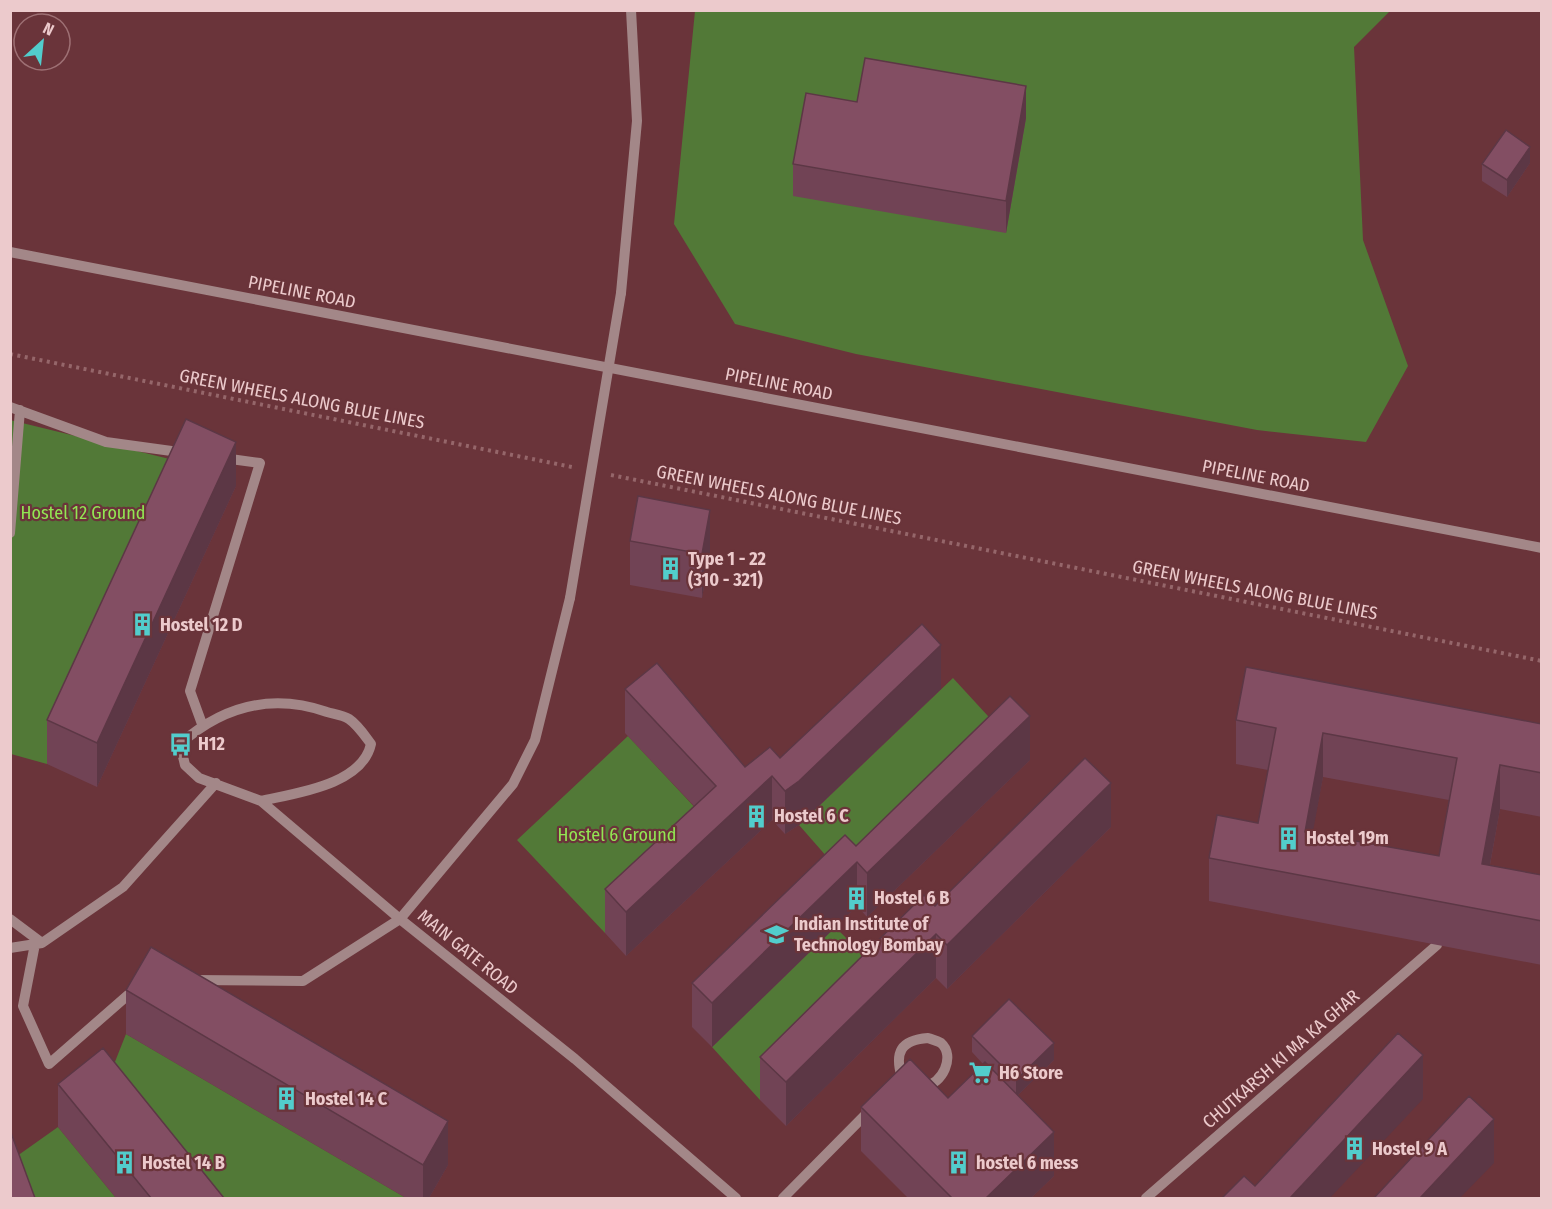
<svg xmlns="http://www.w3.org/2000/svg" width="1552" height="1209" font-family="'Fira Sans Condensed',sans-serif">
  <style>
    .green { fill: #527937 }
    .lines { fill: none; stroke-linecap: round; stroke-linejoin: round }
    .path { stroke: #95666a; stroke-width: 4; stroke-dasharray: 3 4.5; stroke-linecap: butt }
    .minor { stroke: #a38788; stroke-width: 10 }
    .minor-bridge { stroke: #a38788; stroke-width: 10 }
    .wall { fill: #714355; fill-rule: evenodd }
    .shaded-wall { fill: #5c3745 }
    .building { fill: #834e63; stroke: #5c3745; stroke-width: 1.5; fill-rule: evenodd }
    .labels { text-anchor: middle; stroke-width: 4.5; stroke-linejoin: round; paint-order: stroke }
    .street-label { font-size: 18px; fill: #eccacc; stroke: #6a343a }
    .park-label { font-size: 18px; fill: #92e653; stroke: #6a343a }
    .poi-label { font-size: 18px; font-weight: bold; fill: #eccacc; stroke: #6a343a; text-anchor: start }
  </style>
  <rect width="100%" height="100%" fill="#6a343a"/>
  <path class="green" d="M 695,11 L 1390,11 L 1354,47 L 1363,240 L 1408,366 L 1366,442 L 1257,430 L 856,354 L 735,324 L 674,224 Z
    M 10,420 L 186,463 L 47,764 L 11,754 Z
    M 953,678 L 1010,740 L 856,890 L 799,825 Z
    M 628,736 L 716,830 L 605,933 L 517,840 Z
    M 835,927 L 886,977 L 760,1100 L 712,1047 Z
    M 126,1034 L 406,1198 L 189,1198 L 103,1092 Z
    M 58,1127 L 116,1198 L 19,1198 L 10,1161 Z"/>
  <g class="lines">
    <path class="path" d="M 10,354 L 572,467
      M 611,475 L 1542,661"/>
    <path class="minor" d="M 10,252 L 1542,548
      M 621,293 L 637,121 L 631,10
      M 10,407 L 106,442 L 186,453
      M 10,533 L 20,410
      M 202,724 L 190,691 L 260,463 L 223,458
      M 261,801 C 296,793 362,785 371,744 C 365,736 358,725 349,719 C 343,715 334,714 327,712 C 272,693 223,706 180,744 L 185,765 L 199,778 L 261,801 L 400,919 L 575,1059 L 736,1198
      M 10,919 L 42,943
      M 35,944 L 23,1006 L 49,1064 L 136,988
      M 10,948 L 42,943 L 123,887 L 216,783
      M 193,980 L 303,981 L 400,919 L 513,784 L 535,740 L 570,598
      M 928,1038 C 931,1039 938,1041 941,1043 C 956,1056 942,1085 924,1086 C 916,1086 908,1081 902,1078 C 894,1052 901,1040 928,1038 Z
      M 783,1198 L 870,1110
      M 1146,1198 L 1437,945"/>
    <path class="minor-bridge" d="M 570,598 L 621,293"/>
  </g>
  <path class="wall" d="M 857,102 L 1026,118 L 1006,233 L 793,196 L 793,164 Z
    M 1530,163 L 1507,197 L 1482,181 L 1482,164 Z
    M 236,486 L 97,787 L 47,764 L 47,720 Z
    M 630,541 L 710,553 L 702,598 L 630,585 Z
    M 625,689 L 745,767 L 780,758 L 941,689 L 799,825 L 785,834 L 772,820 L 626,956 L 605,933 L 605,889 L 694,806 L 625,733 Z
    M 1236,720 L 1542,724 L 1542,817 L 1500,809 L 1490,865 L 1542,875 L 1542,965 L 1209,901 L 1209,858 L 1258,823 L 1268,770 L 1236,764 ZM 1323,777 L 1449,800 L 1439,856 L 1312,833 Z
    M 1030,760 L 867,917 L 857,906 L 712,1047 L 692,1027 L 692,983 L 856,846 Z
    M 1111,827 L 947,989 L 936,978 L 786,1126 L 760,1100 L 760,1057 L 935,906 Z
    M 126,990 L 448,1165 L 429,1198 L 406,1198 L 126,1034 Z
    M 972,1036 L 1054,1060 L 1018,1095 L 1054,1176 L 1031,1198 L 908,1198 L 861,1151 L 861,1107 L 948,1098 L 983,1064 L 972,1052 Z
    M 58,1084 L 224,1198 L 116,1198 L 58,1127 Z"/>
  <path class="shaded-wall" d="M 1026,86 L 1026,118 L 1006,233 L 1006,201 Z
    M 1530,147 L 1530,163 L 1507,197 L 1507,180 Z
    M 236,442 L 236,486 L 97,787 L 97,743 Z
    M 710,510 L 710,553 L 702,598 L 702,554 Z
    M 941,645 L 941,689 L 799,825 L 785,834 L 785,791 Z
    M 1030,716 L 1030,760 L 867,917 L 867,873 Z
    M 1323,733 L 1323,777 L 1305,875 L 1305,832 Z
    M 1500,765 L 1500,809 L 1482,908 L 1482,864 Z
    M 772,776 L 772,820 L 626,956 L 626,912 Z
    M 1111,783 L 1111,827 L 947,989 L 947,945 Z
    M 857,862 L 857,906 L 712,1047 L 712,1003 Z
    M 936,934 L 936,978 L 786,1126 L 786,1082 Z
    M 1054,1043 L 1054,1060 L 1016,1097 L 1016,1080 Z
    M 1423,1055 L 1423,1099 L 1330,1198 L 1290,1198 Z
    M 1494,1119 L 1494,1163 L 1460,1198 L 1420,1198 Z
    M 448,1121 L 448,1165 L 429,1198 L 423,1198 L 423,1165 Z
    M 1054,1132 L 1054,1176 L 1031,1198 L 986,1198 Z"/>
  <path class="building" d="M 865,58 L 1026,86 L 1006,201 L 793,164 L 806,93 L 857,102 Z
    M 1506,130 L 1530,147 L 1507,180 L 1482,164 Z
    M 186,419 L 236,442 L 97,743 L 47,720 Z
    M 638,496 L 710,510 L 702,554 L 630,541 Z
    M 922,624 L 941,645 L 799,781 L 785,791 L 772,776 L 626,912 L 605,889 L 716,786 L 625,689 L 657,663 L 745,767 L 770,747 L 780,758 Z
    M 1246,667 L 1542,724 L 1542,773 L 1500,765 L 1482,864 L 1542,875 L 1542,921 L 1209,858 L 1217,815 L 1258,823 L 1276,728 L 1236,720 ZM 1323,733 L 1457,758 L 1439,856 L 1305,832 Z
    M 1010,696 L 1030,716 L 867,873 L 857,862 L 712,1003 L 692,983 L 845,835 L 856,846 Z
    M 1085,758 L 1111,783 L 947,945 L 936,934 L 786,1082 L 760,1057 L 924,895 L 935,906 Z
    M 151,947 L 448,1121 L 423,1165 L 126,990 Z
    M 1009,999 L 1054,1043 L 1016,1080 L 972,1036 Z
    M 1398,1033 L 1423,1055 L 1290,1198 L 1222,1198 L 1244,1176 L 1255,1186 Z
    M 103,1048 L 224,1198 L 151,1198 L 58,1084 Z
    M 910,1059 L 948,1098 L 985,1062 L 1054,1132 L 986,1198 L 952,1198 L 861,1107 Z
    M 1469,1096 L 1494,1119 L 1420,1198 L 1374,1198 Z
    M 10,1130 L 35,1198 L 10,1198 Z"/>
  <defs>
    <symbol id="building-bare" viewBox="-9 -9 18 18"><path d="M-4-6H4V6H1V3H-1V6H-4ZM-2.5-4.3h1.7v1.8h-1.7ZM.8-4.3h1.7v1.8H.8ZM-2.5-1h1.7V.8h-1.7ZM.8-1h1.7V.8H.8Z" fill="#52cdcc" stroke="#6a343a" stroke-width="2.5" paint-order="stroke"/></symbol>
    <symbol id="bus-bare" viewBox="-9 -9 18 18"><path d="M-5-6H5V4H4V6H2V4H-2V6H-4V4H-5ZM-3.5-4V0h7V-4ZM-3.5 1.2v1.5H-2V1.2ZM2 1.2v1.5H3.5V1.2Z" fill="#52cdcc" stroke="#6a343a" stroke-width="2.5" paint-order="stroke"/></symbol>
    <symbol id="university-bare" viewBox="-9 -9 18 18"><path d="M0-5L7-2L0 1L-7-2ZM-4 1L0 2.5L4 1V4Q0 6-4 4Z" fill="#52cdcc" stroke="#6a343a" stroke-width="2.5" paint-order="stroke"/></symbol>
    <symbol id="supermarket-bare" viewBox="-9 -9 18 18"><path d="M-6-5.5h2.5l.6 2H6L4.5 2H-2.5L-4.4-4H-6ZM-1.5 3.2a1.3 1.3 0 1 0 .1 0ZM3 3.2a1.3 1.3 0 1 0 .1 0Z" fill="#52cdcc" stroke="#6a343a" stroke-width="2.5" paint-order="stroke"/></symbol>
  </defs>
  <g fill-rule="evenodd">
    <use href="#building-bare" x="654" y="552" width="33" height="33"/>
    <use href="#building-bare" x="126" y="608" width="33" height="33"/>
    <use href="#bus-bare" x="164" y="728" width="33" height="33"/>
    <use href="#building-bare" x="740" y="800" width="33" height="33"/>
    <use href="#building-bare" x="1272" y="822" width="33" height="33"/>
    <use href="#building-bare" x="840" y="882" width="33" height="33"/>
    <use href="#university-bare" x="760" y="918" width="33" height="33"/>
    <use href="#supermarket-bare" x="964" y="1056" width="33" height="33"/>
    <use href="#building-bare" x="270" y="1082" width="33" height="33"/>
    <use href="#building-bare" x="1338" y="1132" width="33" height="33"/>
    <use href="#building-bare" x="108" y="1146" width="33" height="33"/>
    <use href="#building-bare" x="942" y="1146" width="33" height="33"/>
  </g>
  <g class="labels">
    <g class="street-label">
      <text transform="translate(302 292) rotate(11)" y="6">PIPELINE ROAD</text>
      <text transform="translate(779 384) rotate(11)" y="6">PIPELINE ROAD</text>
      <text transform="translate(302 399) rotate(11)" y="6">GREEN WHEELS ALONG BLUE LINES</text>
      <text transform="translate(1256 476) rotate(11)" y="6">PIPELINE ROAD</text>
      <text transform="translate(779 495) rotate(11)" y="6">GREEN WHEELS ALONG BLUE LINES</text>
      <text transform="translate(1255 590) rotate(11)" y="6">GREEN WHEELS ALONG BLUE LINES</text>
      <text transform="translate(468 952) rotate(39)" y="6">MAIN GATE ROAD</text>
      <text transform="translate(1281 1059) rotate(-41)" y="6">CHUTKARSH KI MA KA GHAR</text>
    </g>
    <g class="park-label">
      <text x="83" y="519">Hostel 12 Ground</text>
      <text x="617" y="841">Hostel 6 Ground</text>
    </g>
    <g class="poi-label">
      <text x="688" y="565">Type 1 - 22<tspan x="688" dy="21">(310 - 321)</tspan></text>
      <text x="160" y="631">Hostel 12 D</text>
      <text x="198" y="750">H12</text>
      <text x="774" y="822">Hostel 6 C</text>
      <text x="1306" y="844">Hostel 19m</text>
      <text x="874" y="904">Hostel 6 B</text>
      <text x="794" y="930">Indian Institute of<tspan x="794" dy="21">Technology Bombay</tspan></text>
      <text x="999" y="1079">H6 Store</text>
      <text x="305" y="1105">Hostel 14 C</text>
      <text x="1372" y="1155">Hostel 9 A</text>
      <text x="142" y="1169">Hostel 14 B</text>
      <text x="976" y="1169">hostel 6 mess</text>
    </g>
  </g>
  <rect width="1552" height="1209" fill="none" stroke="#eccacc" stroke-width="24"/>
  <g transform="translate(42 42) rotate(27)"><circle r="28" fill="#6a343a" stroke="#9e7074" stroke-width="1.5"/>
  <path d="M0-4.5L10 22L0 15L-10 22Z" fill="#52cdcc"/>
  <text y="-9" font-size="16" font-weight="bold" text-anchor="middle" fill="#eccacc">N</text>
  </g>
</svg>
